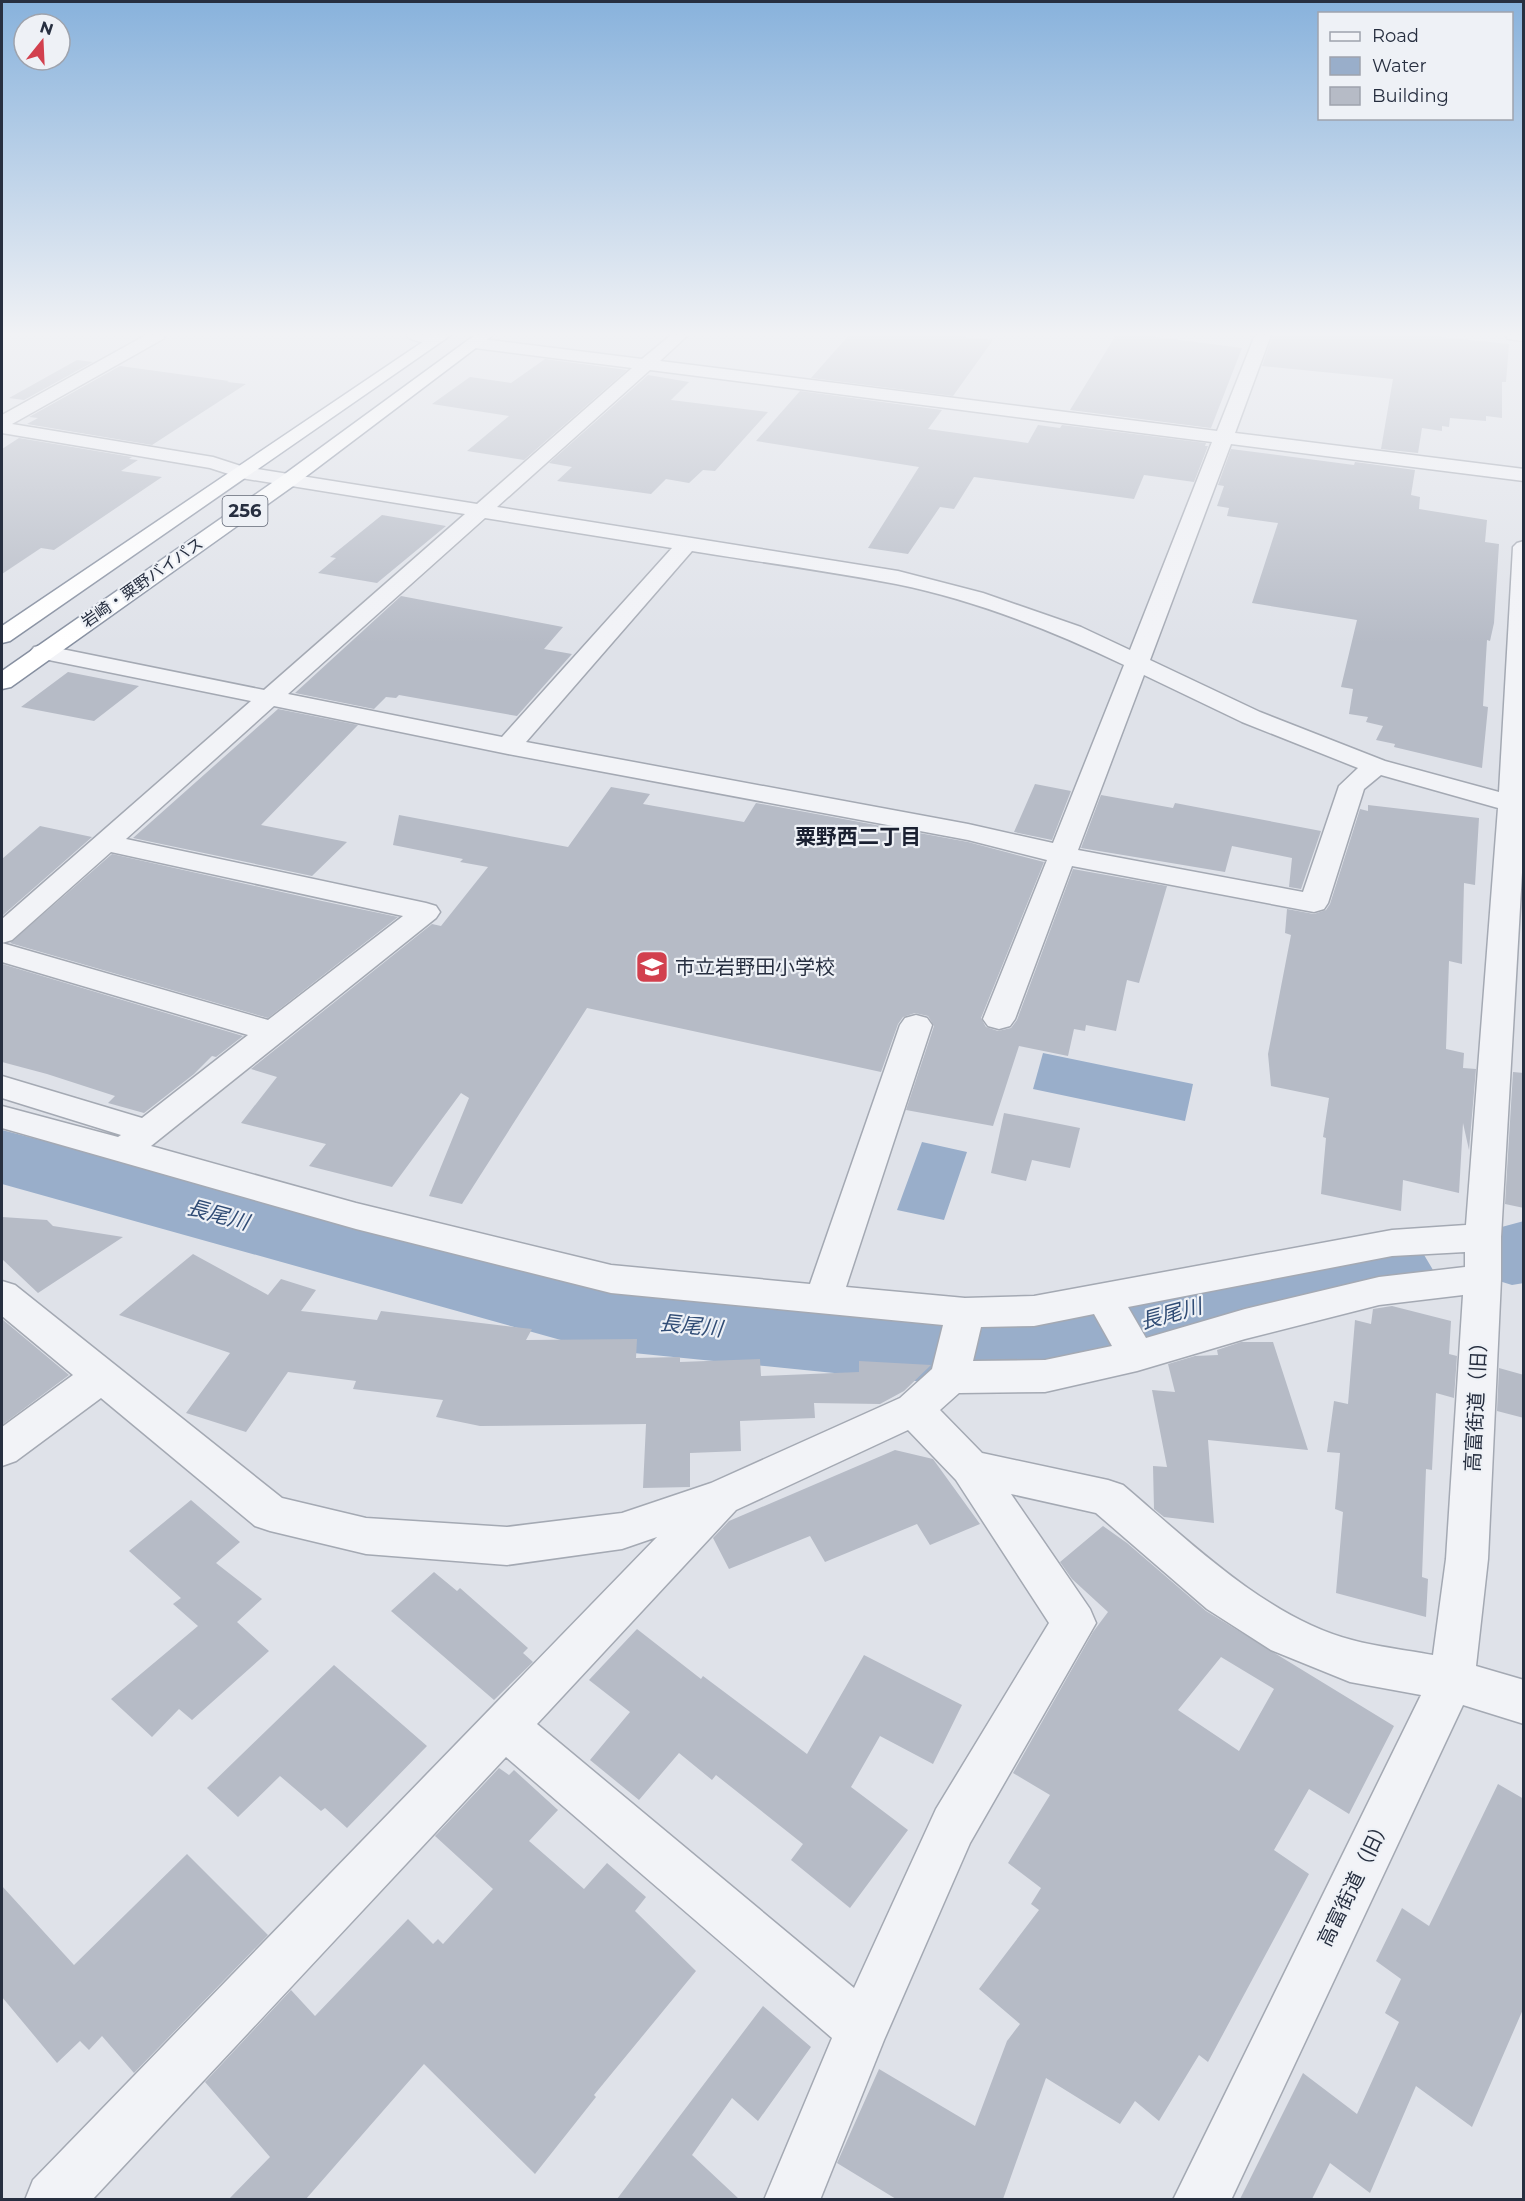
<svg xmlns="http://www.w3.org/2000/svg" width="1525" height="2201" font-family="Montserrat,'Noto Sans JP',sans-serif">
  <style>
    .water { fill: #99aeca }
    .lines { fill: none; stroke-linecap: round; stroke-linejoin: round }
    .river { fill: #99aeca; fill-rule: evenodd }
    .building { fill: #b6bbc6; fill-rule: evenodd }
    .minor-casing { stroke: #a4a9b3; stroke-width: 3 }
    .highway-casing { stroke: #868fa0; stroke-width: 3 }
    .minor { fill: #f2f3f7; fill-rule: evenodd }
    .highway { fill: #fff; fill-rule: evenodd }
    .labels { text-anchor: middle; stroke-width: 4.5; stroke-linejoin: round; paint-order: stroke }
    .far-street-label { font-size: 16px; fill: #272f40; stroke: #eef1f6 }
    .shield { fill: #eef1f6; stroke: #636977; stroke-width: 1.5 }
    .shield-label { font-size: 18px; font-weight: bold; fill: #272f40 }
    .poi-label { font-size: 20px; fill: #272f40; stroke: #eef1f6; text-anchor: start }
    .street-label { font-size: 20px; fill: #272f40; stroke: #eef1f6 }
    .neighbourhood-label { font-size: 21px; font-weight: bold; fill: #1a2031; stroke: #eef1f6 }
    .water-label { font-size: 21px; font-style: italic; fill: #304c75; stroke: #eef1f6 }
  </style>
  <rect width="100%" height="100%" fill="#dfe2e9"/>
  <path class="water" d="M 1043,1053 L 1193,1084 L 1185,1121 L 1033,1089 Z
    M 922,1142 L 967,1152 L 944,1220 L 897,1210 Z"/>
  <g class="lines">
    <path class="river" d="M 2,1130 L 593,1283 L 914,1313 L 1059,1311 L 1248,1261 L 1391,1239 L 1420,1248 L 1433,1270 L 1420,1292 L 1391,1301 L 1248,1325 L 1059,1379 L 914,1381 L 593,1349 L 2,1184 Z
      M 1524,1221 L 1524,1283 L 1512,1285 L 1483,1276 L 1471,1254 L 1483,1232 Z"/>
  </g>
  <path class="building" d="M 849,335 L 945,335 L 993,340 L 953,396 L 811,378 Z
    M 1116,335 L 1142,335 L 1242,348 L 1211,428 L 1070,410 Z
    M 1273,335 L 1423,335 L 1509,344 L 1506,382 L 1502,382 L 1502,418 L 1486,416 L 1486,421 L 1450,418 L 1449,427 L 1442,426 L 1442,431 L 1422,428 L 1418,453 L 1381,449 L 1393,379 L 1262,366 Z
    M 545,359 L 627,370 L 524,460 L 467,451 L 509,416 L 432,404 L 470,377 L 511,383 Z
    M 77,360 L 93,362 L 24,400 L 9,398 Z
    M 120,366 L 229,381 L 227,382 L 246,384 L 152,445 L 27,424 L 38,418 L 29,417 Z
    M 648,375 L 689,382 L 671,400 L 768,412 L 715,471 L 703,470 L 689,483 L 666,479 L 651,494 L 557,481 L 572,467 L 549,463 Z
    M 800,391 L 942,410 L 928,429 L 1028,443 L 1038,425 L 1060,428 L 1062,425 L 1206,443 L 1205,446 L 1208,446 L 1194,482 L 1144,475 L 1134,499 L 974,477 L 954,509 L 940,507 L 908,554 L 868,548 L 919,467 L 756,441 Z
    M 19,438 L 132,457 L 129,459 L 138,460 L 121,471 L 162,477 L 54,550 L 41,548 L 2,574 L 2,449 Z
    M 1231,449 L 1354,465 L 1355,462 L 1415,470 L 1411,495 L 1420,497 L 1419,509 L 1487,520 L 1485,542 L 1499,544 L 1494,623 L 1490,641 L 1487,640 L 1483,706 L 1488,707 L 1482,768 L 1394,747 L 1395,744 L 1376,740 L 1383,726 L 1366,722 L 1368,717 L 1349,714 L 1353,689 L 1341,687 L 1357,620 L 1252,603 L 1278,523 L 1227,516 L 1229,508 L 1217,506 L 1224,486 L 1218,485 Z
    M 382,515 L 446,526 L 377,583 L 318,573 L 336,558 L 330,557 Z
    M 401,596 L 563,627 L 544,649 L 572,654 L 517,716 L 399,695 L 396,698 L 386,697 L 374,709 L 295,693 Z
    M 68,672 L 139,686 L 94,721 L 21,707 Z
    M 278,709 L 358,725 L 261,825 L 347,842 L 312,876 L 133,838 Z
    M 1035,784 L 1071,791 L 1052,840 L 1014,832 Z
    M 611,787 L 650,794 L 643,804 L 744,822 L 756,803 L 968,842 L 1044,862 L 981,1018 L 986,1027 L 998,1031 L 1011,1028 L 1017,1020 L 1073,869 L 1167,886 L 1139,983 L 1127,980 L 1116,1031 L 1086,1025 L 1085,1031 L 1074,1029 L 1068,1056 L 1019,1046 L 993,1126 L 906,1110 L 934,1026 L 928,1016 L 915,1013 L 903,1017 L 898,1024 L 881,1072 L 587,1008 L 462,1204 L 429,1196 L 469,1098 L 461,1093 L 392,1187 L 309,1166 L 326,1144 L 241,1123 L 277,1077 L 251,1069 L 432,924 L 441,926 L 488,867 L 460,862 L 463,859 L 393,845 L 399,815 L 568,847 Z
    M 1101,795 L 1173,808 L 1175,803 L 1321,831 L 1301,889 L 1289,887 L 1292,858 L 1232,846 L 1225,872 L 1081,848 Z
    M 1368,805 L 1479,818 L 1475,885 L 1464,883 L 1462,964 L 1449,961 L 1446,1049 L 1464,1053 L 1463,1068 L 1476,1069 L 1469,1150 L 1463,1123 L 1459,1193 L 1403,1180 L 1401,1211 L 1321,1194 L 1326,1138 L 1323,1137 L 1329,1098 L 1271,1086 L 1268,1054 L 1291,935 L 1285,933 L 1287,909 L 1314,914 L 1326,910 L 1330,904 L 1360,809 L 1368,811 Z
    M 40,826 L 92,837 L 2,916 L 2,859 Z
    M 112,854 L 322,901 L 398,917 L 268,1018 L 10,943 Z
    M 2,964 L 243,1036 L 216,1057 L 212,1056 L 194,1074 L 144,1113 L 108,1103 L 115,1096 L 47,1074 L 2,1062 Z
    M 1513,1072 L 1524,1073 L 1524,1208 L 1505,1204 Z
    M 1004,1113 L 1080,1128 L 1070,1168 L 1032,1160 L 1026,1181 L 991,1173 Z
    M 2,1217 L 47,1220 L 53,1226 L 123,1237 L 38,1293 L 2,1259 Z
    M 193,1254 L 268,1295 L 281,1279 L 316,1290 L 301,1311 L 377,1320 L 381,1311 L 532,1329 L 526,1340 L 637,1339 L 636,1358 L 680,1357 L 680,1362 L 760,1359 L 761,1376 L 859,1372 L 859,1361 L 931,1365 L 904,1391 L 880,1404 L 814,1403 L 815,1418 L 740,1421 L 741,1451 L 690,1453 L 690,1487 L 643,1488 L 646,1424 L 480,1426 L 436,1417 L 443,1400 L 353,1389 L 356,1381 L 288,1372 L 246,1432 L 186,1413 L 230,1353 L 119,1315 Z
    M 1392,1306 L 1451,1321 L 1449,1354 L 1457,1356 L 1454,1398 L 1436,1393 L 1432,1470 L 1426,1469 L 1422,1577 L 1428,1579 L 1426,1617 L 1336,1593 L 1343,1512 L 1335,1509 L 1340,1453 L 1327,1452 L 1334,1401 L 1348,1404 L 1355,1320 L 1371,1324 L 1373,1309 Z
    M 2,1319 L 69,1375 L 2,1425 Z
    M 1241,1342 L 1273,1342 L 1308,1450 L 1208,1440 L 1214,1523 L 1164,1517 L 1154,1509 L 1153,1466 L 1167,1467 L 1152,1390 L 1175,1392 L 1168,1364 L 1195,1356 L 1218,1355 L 1217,1350 Z
    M 1499,1368 L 1524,1375 L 1524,1418 L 1497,1411 Z
    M 895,1450 L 933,1459 L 980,1524 L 930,1545 L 917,1524 L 825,1562 L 810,1536 L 729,1569 L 713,1538 L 729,1521 Z
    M 191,1500 L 240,1542 L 216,1563 L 262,1599 L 237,1622 L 269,1651 L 192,1720 L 179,1709 L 152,1737 L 111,1699 L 198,1626 L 173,1604 L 181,1598 L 129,1551 Z
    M 1103,1526 L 1127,1543 L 1206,1611 L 1394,1726 L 1349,1814 L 1309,1789 L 1274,1850 L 1309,1874 L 1208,2062 L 1199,2055 L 1159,2121 L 1135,2101 L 1120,2124 L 1046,2078 L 1003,2199 L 896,2199 L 837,2163 L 879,2069 L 975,2126 L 1007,2041 L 1020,2024 L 979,1989 L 1039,1910 L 1031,1904 L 1041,1888 L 1008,1863 L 1050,1795 L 1013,1773 L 1093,1632 L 1108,1612 L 1072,1579 L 1060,1562 ZM 1221,1657 L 1274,1689 L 1239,1751 L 1178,1710 Z
    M 434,1572 L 457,1591 L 460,1588 L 528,1648 L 523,1653 L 533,1662 L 494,1700 L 391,1611 Z
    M 637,1629 L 701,1679 L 703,1676 L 807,1754 L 864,1655 L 962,1705 L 933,1764 L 880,1736 L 851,1787 L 908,1830 L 850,1908 L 791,1860 L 803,1844 L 716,1775 L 712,1780 L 679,1753 L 639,1800 L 590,1760 L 630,1712 L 589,1680 Z
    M 334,1665 L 427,1746 L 347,1828 L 325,1808 L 321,1811 L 280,1776 L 238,1817 L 207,1788 Z
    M 499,1768 L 509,1775 L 514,1770 L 558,1810 L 529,1841 L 584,1889 L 607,1863 L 646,1897 L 635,1911 L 696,1971 L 594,2095 L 596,2097 L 535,2174 L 424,2064 L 306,2199 L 229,2199 L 270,2157 L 205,2082 L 291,1990 L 315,2016 L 408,1919 L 433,1944 L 438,1939 L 443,1944 L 493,1889 L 435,1836 Z
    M 1498,1784 L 1524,1799 L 1524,2007 L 1472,2127 L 1416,2086 L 1370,2193 L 1330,2163 L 1312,2199 L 1240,2199 L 1303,2073 L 1357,2114 L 1399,2022 L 1385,2013 L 1401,1979 L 1376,1961 L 1402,1908 L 1429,1926 Z
    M 187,1854 L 268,1935 L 134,2073 L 102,2036 L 89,2050 L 80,2041 L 57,2063 L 2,1997 L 2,1886 L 74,1965 Z
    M 763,2006 L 811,2047 L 758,2121 L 732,2098 L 692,2155 L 739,2199 L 617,2199 Z"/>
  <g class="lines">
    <defs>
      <path id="minor" d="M 146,335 L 165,335 L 163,339 L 12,424 L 213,457 L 244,467 L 477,504 L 632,368 L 467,347 L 465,343 L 473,338 L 642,359 L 671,335 L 688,335 L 660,361 L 1217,431 L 1255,335 L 1271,335 L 1235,433 L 1524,469 L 1524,481 L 1231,444 L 1150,660 L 1260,712 L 1385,761 L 1499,792 L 1513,547 L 1517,543 L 1524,541 L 1524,838 L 1501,1237 L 1501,1279 L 1488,1559 L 1476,1666 L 1524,1680 L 1524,1724 L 1463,1705 L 1231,2200 L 1173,2200 L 1421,1695 L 1350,1682 L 1271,1650 L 1207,1609 L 1096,1513 L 1011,1494 L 1090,1609 L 1096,1623 L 970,1843 L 884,2040 L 820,2200 L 764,2200 L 832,2038 L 506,1757 L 92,2200 L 25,2200 L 33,2180 L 657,1537 L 622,1549 L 507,1565 L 366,1554 L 270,1531 L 255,1526 L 101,1398 L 16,1461 L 2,1466 L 2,1427 L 73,1375 L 2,1316 L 2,1281 L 15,1285 L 282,1498 L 366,1518 L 507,1527 L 622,1513 L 711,1483 L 900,1398 L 932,1369 L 943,1325 L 611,1293 L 356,1229 L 2,1128 L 2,1106 L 118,1137 L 121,1135 L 2,1098 L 2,1076 L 142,1118 L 248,1035 L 2,962 L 2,919 L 251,701 L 34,657 L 30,652 L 34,647 L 42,645 L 264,690 L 465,514 L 241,478 L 210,468 L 2,433 L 2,415 ZM 650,370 L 1212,442 L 1130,650 L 1081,627 L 983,593 L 898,571 L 497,507 ZM 485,518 L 672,548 L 502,737 L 288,694 ZM 692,551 C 760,562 828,571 896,584 C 975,600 1051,630 1124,665 L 1053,843 L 968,824 L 526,742 ZM 1144,675 L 1242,722 L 1358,768 L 1339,786 L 1303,892 L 1078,850 ZM 274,706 L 508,754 L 968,840 L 1047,860 L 983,1019 L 988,1026 L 999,1029 L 1010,1026 L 1015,1019 L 1072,866 L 1314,912 L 1324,909 L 1328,903 L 1364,789 L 1381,775 L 1498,808 L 1466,1225 L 1392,1230 L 1034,1296 L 965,1298 L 846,1287 L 932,1025 L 927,1018 L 916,1015 L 905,1018 L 900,1025 L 810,1284 L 611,1265 L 356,1203 L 151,1146 L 436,918 L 440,912 L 436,906 L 426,903 L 126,839 ZM 111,852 L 403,916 L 268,1020 L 2,943 L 12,940 ZM 1465,1252 L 1465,1267 L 1379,1277 L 1245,1309 L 1146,1338 L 1128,1307 L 1392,1256 ZM 1463,1295 L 1446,1559 L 1433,1655 C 1406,1650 1378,1647 1352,1640 C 1268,1619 1188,1540 1123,1485 L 1108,1480 L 982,1453 L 940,1410 L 959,1393 L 1045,1392 L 1137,1371 L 1245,1339 L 1379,1305 ZM 1094,1314 L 1112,1346 L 1045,1360 L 973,1361 L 981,1327 L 1034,1326 ZM 908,1430 L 956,1480 L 1049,1623 L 936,1809 L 854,1988 L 537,1724 L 736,1510 Z
        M 406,335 L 444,335 L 446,338 C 439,346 412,343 406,335 Z
        M 1506,335 L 1524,335 L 1524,341 L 1508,339 Z"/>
      <path id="highway" d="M 433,335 L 451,335 L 10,641 L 2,643 L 2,626 Z
        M 475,335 L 493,335 L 296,484 L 11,687 L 2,689 L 2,671 L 282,476 Z"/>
    </defs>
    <use href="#minor" class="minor-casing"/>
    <use href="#highway" class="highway-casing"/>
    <use href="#minor" class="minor"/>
    <use href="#highway" class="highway"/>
  </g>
  <linearGradient id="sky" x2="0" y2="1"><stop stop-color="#88b2dc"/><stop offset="0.52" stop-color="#f1f2f5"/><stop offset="1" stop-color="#f1f2f5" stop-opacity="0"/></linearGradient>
  <rect width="1525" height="643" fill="url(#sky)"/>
  <defs>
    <symbol id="school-square" viewBox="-11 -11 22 22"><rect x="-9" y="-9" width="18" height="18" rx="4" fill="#d2404e" stroke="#eef1f6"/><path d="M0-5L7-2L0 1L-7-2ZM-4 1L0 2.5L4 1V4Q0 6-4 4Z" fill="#fff"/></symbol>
  </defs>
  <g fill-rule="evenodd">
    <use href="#school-square" x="633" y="948" width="38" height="38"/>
  </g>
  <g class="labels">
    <g class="far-street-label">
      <text transform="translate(142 582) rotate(-35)" y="6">岩崎・粟野バイパス</text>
    </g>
    <rect class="shield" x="222.5" y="496" width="45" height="30" rx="4.5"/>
    <g class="shield-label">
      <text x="245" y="517">256</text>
    </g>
    <g class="poi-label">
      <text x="675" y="974">市立岩野田小学校</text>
    </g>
    <g class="street-label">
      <text transform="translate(1476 1402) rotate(-87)" y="7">高富街道（旧）</text>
      <text transform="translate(1354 1882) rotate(-64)" y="7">高富街道（旧）</text>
    </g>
    <g class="neighbourhood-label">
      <text x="858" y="844">粟野西二丁目</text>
    </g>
    <g class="water-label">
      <text transform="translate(218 1215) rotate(15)" y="7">長尾川</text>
      <text transform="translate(1171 1314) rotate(-15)" y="7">長尾川</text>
      <text transform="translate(691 1326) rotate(6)" y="7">長尾川</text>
    </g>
  </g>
  <rect width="1525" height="2201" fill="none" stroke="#272f40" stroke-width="6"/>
  <rect x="1318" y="12" width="195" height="108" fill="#eef1f6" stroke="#9ea3ad" stroke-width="1.5"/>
  <rect x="1330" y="32" width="30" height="9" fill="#f2f3f7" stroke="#9ea3ad" stroke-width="1.5"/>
  <text x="1372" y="42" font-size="18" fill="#272f40">Road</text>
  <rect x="1330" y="57" width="30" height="18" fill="#99aeca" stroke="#9ea3ad" stroke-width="1.5"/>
  <text x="1372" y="72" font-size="18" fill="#272f40">Water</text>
  <rect x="1330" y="87" width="30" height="18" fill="#b6bbc6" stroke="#9ea3ad" stroke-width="1.5"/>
  <text x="1372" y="102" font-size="18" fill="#272f40">Building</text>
  <g transform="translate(42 42) rotate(18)"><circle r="28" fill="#eef1f6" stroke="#9ea3ad" stroke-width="1.5"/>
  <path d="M0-4.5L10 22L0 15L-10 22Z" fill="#d2404e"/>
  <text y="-9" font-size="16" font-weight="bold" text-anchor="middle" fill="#272f40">N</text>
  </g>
</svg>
